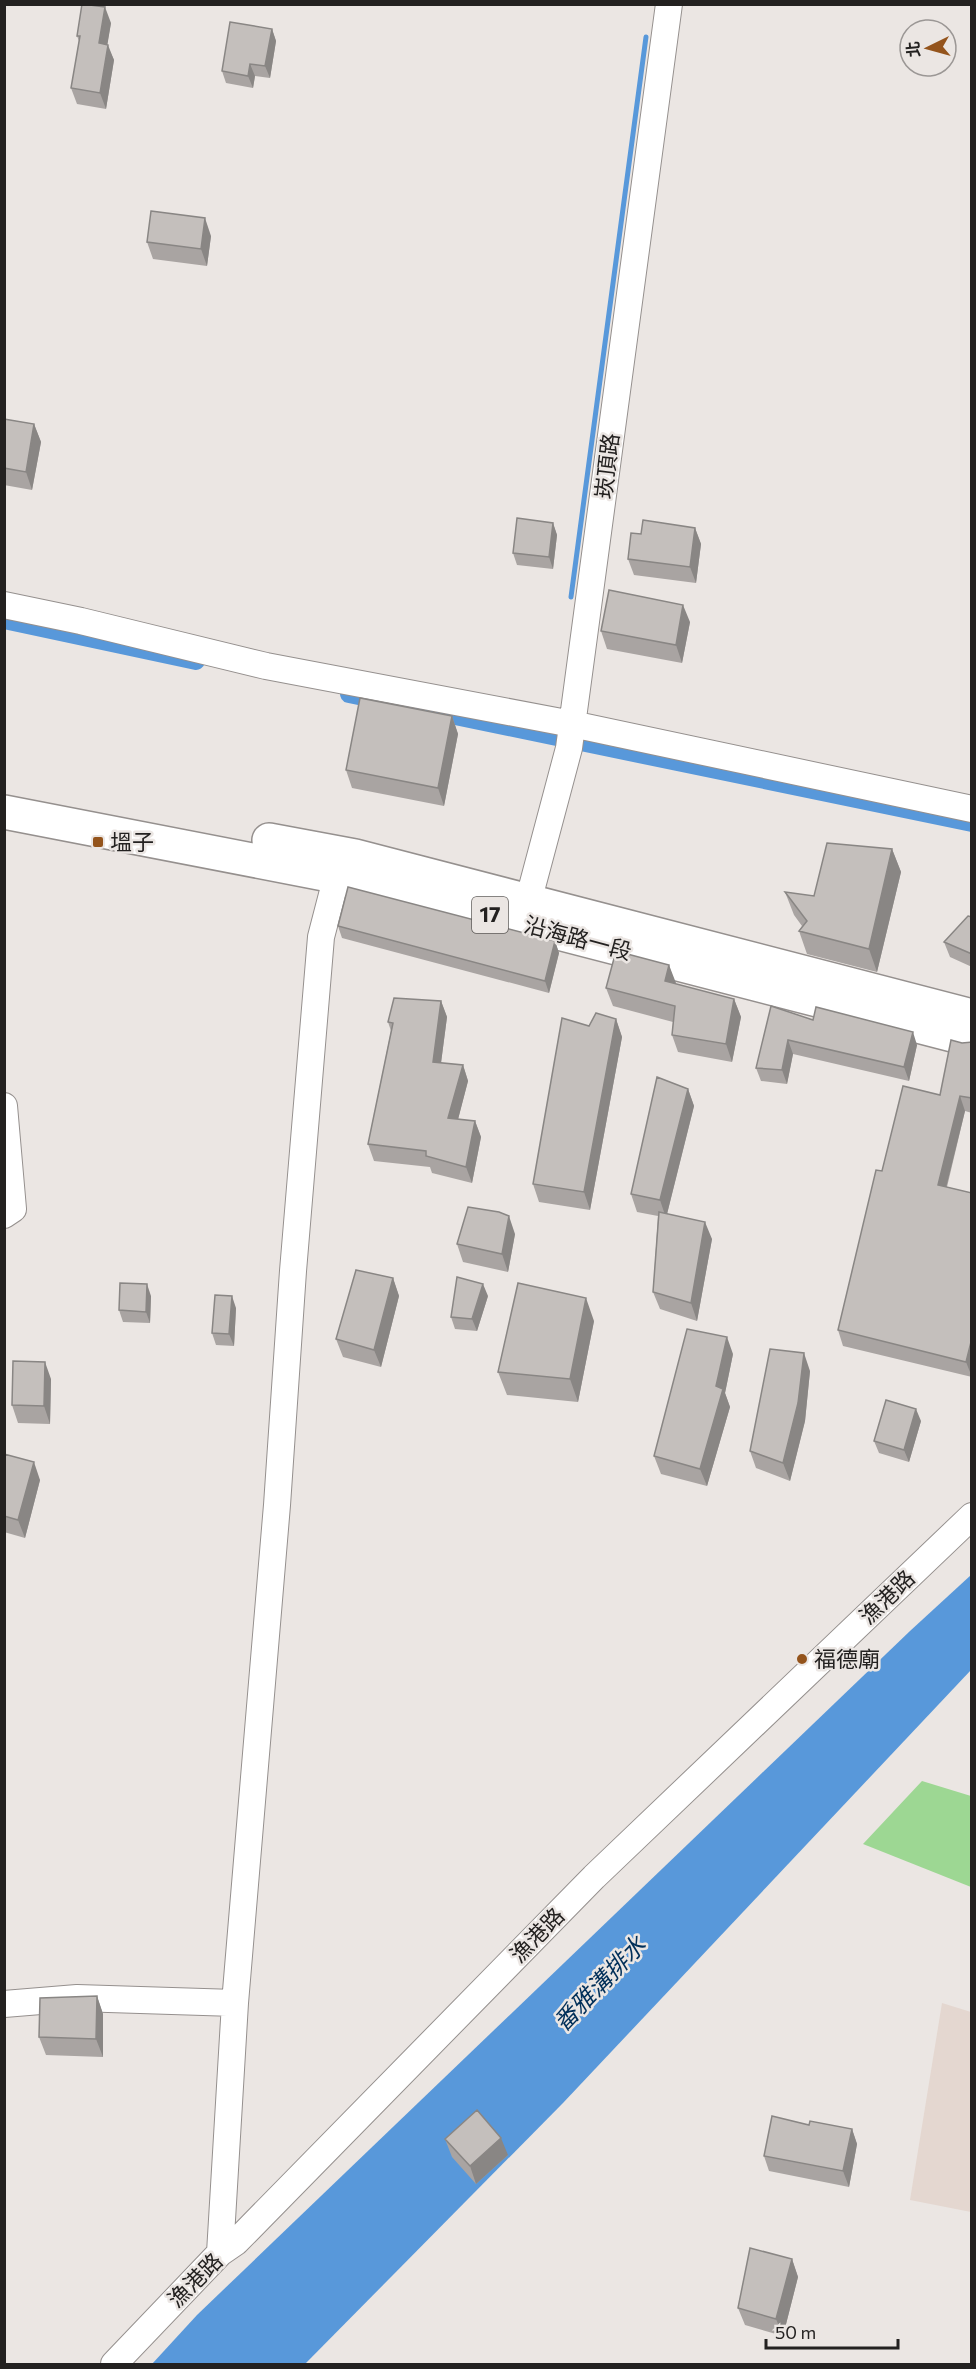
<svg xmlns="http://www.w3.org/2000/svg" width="976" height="2369" font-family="Commissioner,'Noto Sans TC',sans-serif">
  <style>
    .built { fill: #e4d7d0 }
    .green { fill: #9dd793 }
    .water { fill: #5898da }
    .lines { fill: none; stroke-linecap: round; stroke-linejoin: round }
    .stream { stroke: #5898da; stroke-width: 5 }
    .canal { stroke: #5898da; stroke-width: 18 }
    .minor-casing { stroke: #95908e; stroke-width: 28 }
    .major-casing { stroke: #95908e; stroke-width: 36 }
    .minor { stroke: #fff; stroke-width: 26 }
    .major { stroke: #fff; stroke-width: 33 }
    .wall { fill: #a9a4a2 }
    .shaded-wall { fill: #898684 }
    .building { fill: #c4bfbc; stroke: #898684; stroke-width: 1.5 }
    .poi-dot { fill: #94541c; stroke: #ebe6e3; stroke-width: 2 }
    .labels { text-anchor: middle; stroke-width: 5; stroke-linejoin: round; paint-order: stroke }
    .shield { fill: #ebe6e3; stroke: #5f5c5a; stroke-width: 1.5 }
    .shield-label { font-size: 21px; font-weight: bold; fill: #232120 }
    .street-label { font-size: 22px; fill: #232120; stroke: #ebe6e3 }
    .poi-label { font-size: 22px; fill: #232120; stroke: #ebe6e3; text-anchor: start }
    .water-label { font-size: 24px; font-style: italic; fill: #002f59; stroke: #ebe6e3 }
  </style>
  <rect width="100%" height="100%" fill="#ebe6e3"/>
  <path class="built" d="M 942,2003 L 971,2012 L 971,2212 L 910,2200 Z"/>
  <path class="green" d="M 922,1781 L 971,1796 L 971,1887 L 863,1844 Z"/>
  <path class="water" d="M 971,1575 L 971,1670 L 563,2103 L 305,2364 L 152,2364 L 197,2315 L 910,1631 Z"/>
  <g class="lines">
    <path class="stream" d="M 571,597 L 646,37"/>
    <path class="canal" d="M 4,620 L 196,661
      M 349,694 L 972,823"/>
    <defs>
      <path id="minor" d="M 4,605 L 81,621 L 266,666 L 572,724 L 972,809
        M 524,917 L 569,748 L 669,4
        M 4,1106 L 13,1209 L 4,1215
        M 4,2004 L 77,1998 L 235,2003
        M 220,2253 L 235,2003 L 277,1505 L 293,1271 L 321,937 L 341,860
        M 114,2364 L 220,2253 L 236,2242 L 594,1877 L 972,1516"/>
      <path id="major" d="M 4,812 L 350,879 L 972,1040
        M 269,840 L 355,856 L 972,1016"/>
    </defs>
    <use href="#minor" class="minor-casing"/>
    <use href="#major" class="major-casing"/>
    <use href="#minor" class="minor"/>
    <use href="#major" class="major"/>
  </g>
  <path class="wall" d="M 111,23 L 107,45 L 114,60 L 106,109 L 77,104 L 71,88 L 79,41 L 77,36 Z
    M 272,29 L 276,41 L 270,78 L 255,76 L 253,88 L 226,83 L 222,71 Z
    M 211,236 L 207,266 L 153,259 L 147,242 Z
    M 4,419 L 34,424 L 41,442 L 32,490 L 4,485 Z
    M 553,523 L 557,535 L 553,569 L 517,565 L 513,553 Z
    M 695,528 L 701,544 L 696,583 L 634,575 L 628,559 L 641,534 Z
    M 690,622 L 682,663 L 607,649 L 601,631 Z
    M 452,716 L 458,734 L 444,806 L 352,788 L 346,770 Z
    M 892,849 L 901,872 L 877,972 L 807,954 L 799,931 L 802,926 L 794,915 L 785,892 L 814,896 Z
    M 972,917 L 972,967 L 950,957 L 944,942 Z
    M 338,926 L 555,941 L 559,953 L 549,993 L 342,938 Z
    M 669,965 L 675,984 L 734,999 L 741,1017 L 732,1062 L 678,1052 L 672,1035 L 673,1022 L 613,1006 L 606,988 Z
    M 441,1001 L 447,1017 L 441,1063 L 463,1065 L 468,1081 L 458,1119 L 475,1121 L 481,1137 L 472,1183 L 432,1173 L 430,1167 L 374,1161 L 368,1144 L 391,1031 L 388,1022 Z
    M 771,1006 L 813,1020 L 917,1045 L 909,1081 L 793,1054 L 787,1084 L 761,1081 L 756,1068 Z
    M 616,1019 L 622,1037 L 590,1210 L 539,1202 L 533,1184 Z
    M 972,1042 L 972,1113 L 965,1111 L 947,1187 L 972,1193 L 972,1377 L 843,1346 L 838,1330 L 882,1171 L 940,1095 L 962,1043 Z
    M 688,1089 L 694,1106 L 667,1214 L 712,1239 L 697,1321 L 660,1309 L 653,1292 L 658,1216 L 637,1212 L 631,1194 Z
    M 515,1234 L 508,1272 L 463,1262 L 457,1244 Z
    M 393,1278 L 399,1296 L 381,1367 L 343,1357 L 336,1339 Z
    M 151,1296 L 150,1323 L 123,1322 L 119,1310 Z
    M 488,1296 L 477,1331 L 455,1329 L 451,1317 Z
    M 236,1308 L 234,1346 L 216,1345 L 212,1333 Z
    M 594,1321 L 578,1402 L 507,1395 L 498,1372 Z
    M 733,1354 L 725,1393 L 730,1407 L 707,1486 L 661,1474 L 654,1456 Z
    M 810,1371 L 805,1421 L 790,1481 L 756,1468 L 750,1451 Z
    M 51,1379 L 50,1424 L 18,1423 L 12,1405 Z
    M 921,1421 L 909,1462 L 879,1453 L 874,1441 Z
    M 4,1454 L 40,1480 L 25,1538 L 4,1532 Z
    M 97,1996 L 103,2014 L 103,2057 L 46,2055 L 39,2037 Z
    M 809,2125 L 852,2129 L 857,2144 L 849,2187 L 769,2171 L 764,2156 Z
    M 445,2139 L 508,2155 L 476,2184 L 452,2157 Z
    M 792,2259 L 798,2277 L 783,2336 L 745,2325 L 738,2308 Z"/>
  <path class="shaded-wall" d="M 105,7 L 111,23 L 105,59 L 99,43 Z
    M 272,29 L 276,41 L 270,78 L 265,66 Z
    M 108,45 L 114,60 L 106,109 L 100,93 Z
    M 250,64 L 255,76 L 253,88 L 248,76 Z
    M 205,218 L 211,236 L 207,266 L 201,249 Z
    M 34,424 L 41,442 L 32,490 L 26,472 Z
    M 553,523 L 557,535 L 553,569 L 549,557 Z
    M 695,528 L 701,544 L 696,583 L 690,567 Z
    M 683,605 L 690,622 L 682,663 L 676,645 Z
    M 452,716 L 458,734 L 444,806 L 438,788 Z
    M 892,849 L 901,872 L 877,972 L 869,949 Z
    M 555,941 L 559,953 L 549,993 L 545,981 Z
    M 669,965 L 676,983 L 671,999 L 665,981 Z
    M 734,999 L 741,1017 L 732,1062 L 726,1044 Z
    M 441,1001 L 447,1017 L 439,1078 L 433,1062 Z
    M 616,1019 L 622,1037 L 590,1210 L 584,1192 Z
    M 913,1032 L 917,1045 L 909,1081 L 904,1067 Z
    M 788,1040 L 793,1054 L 787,1084 L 782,1070 Z
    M 463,1065 L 468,1081 L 454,1135 L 448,1118 Z
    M 688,1089 L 694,1106 L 666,1218 L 660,1200 Z
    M 960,1096 L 965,1111 L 943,1200 L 938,1185 Z
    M 475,1121 L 481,1137 L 472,1183 L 466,1167 Z
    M 509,1216 L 515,1234 L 508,1272 L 502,1254 Z
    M 705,1222 L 712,1239 L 697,1321 L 691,1303 Z
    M 393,1278 L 399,1296 L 381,1367 L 374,1350 Z
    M 147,1284 L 151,1296 L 150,1323 L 146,1312 Z
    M 483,1284 L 488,1296 L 477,1331 L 472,1319 Z
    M 232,1296 L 236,1308 L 234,1346 L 229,1334 Z
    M 586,1298 L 594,1321 L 578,1402 L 570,1379 Z
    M 727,1337 L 733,1354 L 725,1393 L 730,1407 L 707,1486 L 700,1469 L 716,1386 Z
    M 972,1338 L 972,1377 L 966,1362 Z
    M 804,1353 L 810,1371 L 805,1421 L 790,1481 L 783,1463 Z
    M 45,1362 L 51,1379 L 50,1424 L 44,1406 Z
    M 916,1409 L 921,1421 L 909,1462 L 904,1450 Z
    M 34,1462 L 40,1480 L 25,1538 L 18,1520 Z
    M 97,1996 L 103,2014 L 103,2057 L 96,2039 Z
    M 852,2129 L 857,2144 L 849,2187 L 843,2171 Z
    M 501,2138 L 508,2155 L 476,2184 L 470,2166 Z
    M 792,2259 L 798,2277 L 783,2336 L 776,2319 Z"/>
  <path class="building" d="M 82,4 L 105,7 L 99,43 L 108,45 L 100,93 L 71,88 L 80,36 L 77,36 Z
    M 230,22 L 272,29 L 265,66 L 250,64 L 248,76 L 222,71 Z
    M 151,211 L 205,218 L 201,249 L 147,242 Z
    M 4,419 L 34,424 L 26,472 L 4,468 Z
    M 517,518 L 553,523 L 549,557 L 513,553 Z
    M 643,520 L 695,528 L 690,567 L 628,559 L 631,533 L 641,534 Z
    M 609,590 L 683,605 L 676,645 L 601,631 Z
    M 360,698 L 452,716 L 438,788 L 346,770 Z
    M 827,843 L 892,849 L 869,949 L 799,931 L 807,921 L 785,892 L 814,896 Z
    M 348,887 L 555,941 L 545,981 L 338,926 Z
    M 968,916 L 972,917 L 972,954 L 944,942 Z
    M 616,951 L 669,965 L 665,981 L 734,999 L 726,1044 L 672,1035 L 675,1006 L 606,988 Z
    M 394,998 L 441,1001 L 433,1062 L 463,1065 L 448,1118 L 475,1121 L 466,1167 L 426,1156 L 426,1151 L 368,1144 L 393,1023 L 388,1022 Z
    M 771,1006 L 813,1020 L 816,1007 L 913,1032 L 904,1067 L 788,1040 L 782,1070 L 756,1068 Z
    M 596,1013 L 616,1019 L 584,1192 L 533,1184 L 562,1018 L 589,1026 Z
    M 951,1040 L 962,1043 L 972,1042 L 972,1098 L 960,1096 L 938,1185 L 972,1193 L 972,1338 L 966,1362 L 838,1330 L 876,1170 L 882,1171 L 903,1086 L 940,1095 Z
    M 657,1077 L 688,1089 L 660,1200 L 631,1194 Z
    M 468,1207 L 499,1212 L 509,1216 L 502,1254 L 457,1244 Z
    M 659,1212 L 705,1222 L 691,1303 L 653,1292 Z
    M 356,1270 L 393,1278 L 374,1350 L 336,1339 Z
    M 457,1277 L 483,1284 L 472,1319 L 451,1317 Z
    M 120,1283 L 147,1284 L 146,1312 L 119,1310 Z
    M 518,1283 L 586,1298 L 570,1379 L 498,1372 Z
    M 215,1295 L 232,1296 L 229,1334 L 212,1333 Z
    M 687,1329 L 727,1337 L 716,1386 L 723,1389 L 700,1469 L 654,1456 Z
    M 770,1349 L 804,1353 L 798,1403 L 783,1463 L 750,1451 Z
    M 13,1361 L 45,1362 L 44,1406 L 12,1405 Z
    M 886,1400 L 916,1409 L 904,1450 L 874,1441 Z
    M 4,1454 L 34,1462 L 18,1520 L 4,1516 Z
    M 97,1996 L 96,2039 L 39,2037 L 40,1998 Z
    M 477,2110 L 501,2138 L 470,2166 L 445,2139 Z
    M 772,2116 L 809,2125 L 810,2121 L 852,2129 L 843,2171 L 764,2156 Z
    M 750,2248 L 792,2259 L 776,2319 L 738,2308 Z"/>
  <g class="poi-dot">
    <rect x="92" y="836" width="12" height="12" rx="3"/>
    <circle cx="802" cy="1659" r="6"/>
  </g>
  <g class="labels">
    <rect class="shield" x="472" y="897" width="36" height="36" rx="4.5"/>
    <g class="shield-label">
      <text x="490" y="922">17</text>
    </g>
    <g class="street-label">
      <text transform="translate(607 466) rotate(-83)" y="8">崁頂路</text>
      <text transform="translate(578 938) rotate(15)" y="8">沿海路一段</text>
      <text transform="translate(887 1597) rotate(-44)" y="8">漁港路</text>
      <text transform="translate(537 1935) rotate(-46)" y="8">漁港路</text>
      <text transform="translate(195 2280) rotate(-45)" y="8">漁港路</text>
    </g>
    <g class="poi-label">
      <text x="110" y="850">塭子</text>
      <text x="814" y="1667">福德廟</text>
    </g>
    <g class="water-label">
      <text transform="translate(600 1984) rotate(-46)" y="8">番雅溝排水</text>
    </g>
  </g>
  <rect width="976" height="2369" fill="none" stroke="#232120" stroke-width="12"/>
  <g transform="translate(928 48) rotate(265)"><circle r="28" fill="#ebe6e3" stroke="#9b9795" stroke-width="1.5"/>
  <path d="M0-4.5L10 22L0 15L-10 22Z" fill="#94541c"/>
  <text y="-9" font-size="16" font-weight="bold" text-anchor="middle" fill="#232120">北</text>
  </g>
  <path d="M766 2339v9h132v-9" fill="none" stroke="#232120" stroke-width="3"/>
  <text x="775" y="2339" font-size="18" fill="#232120" stroke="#ebe6e3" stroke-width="4.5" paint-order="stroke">50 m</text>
</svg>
